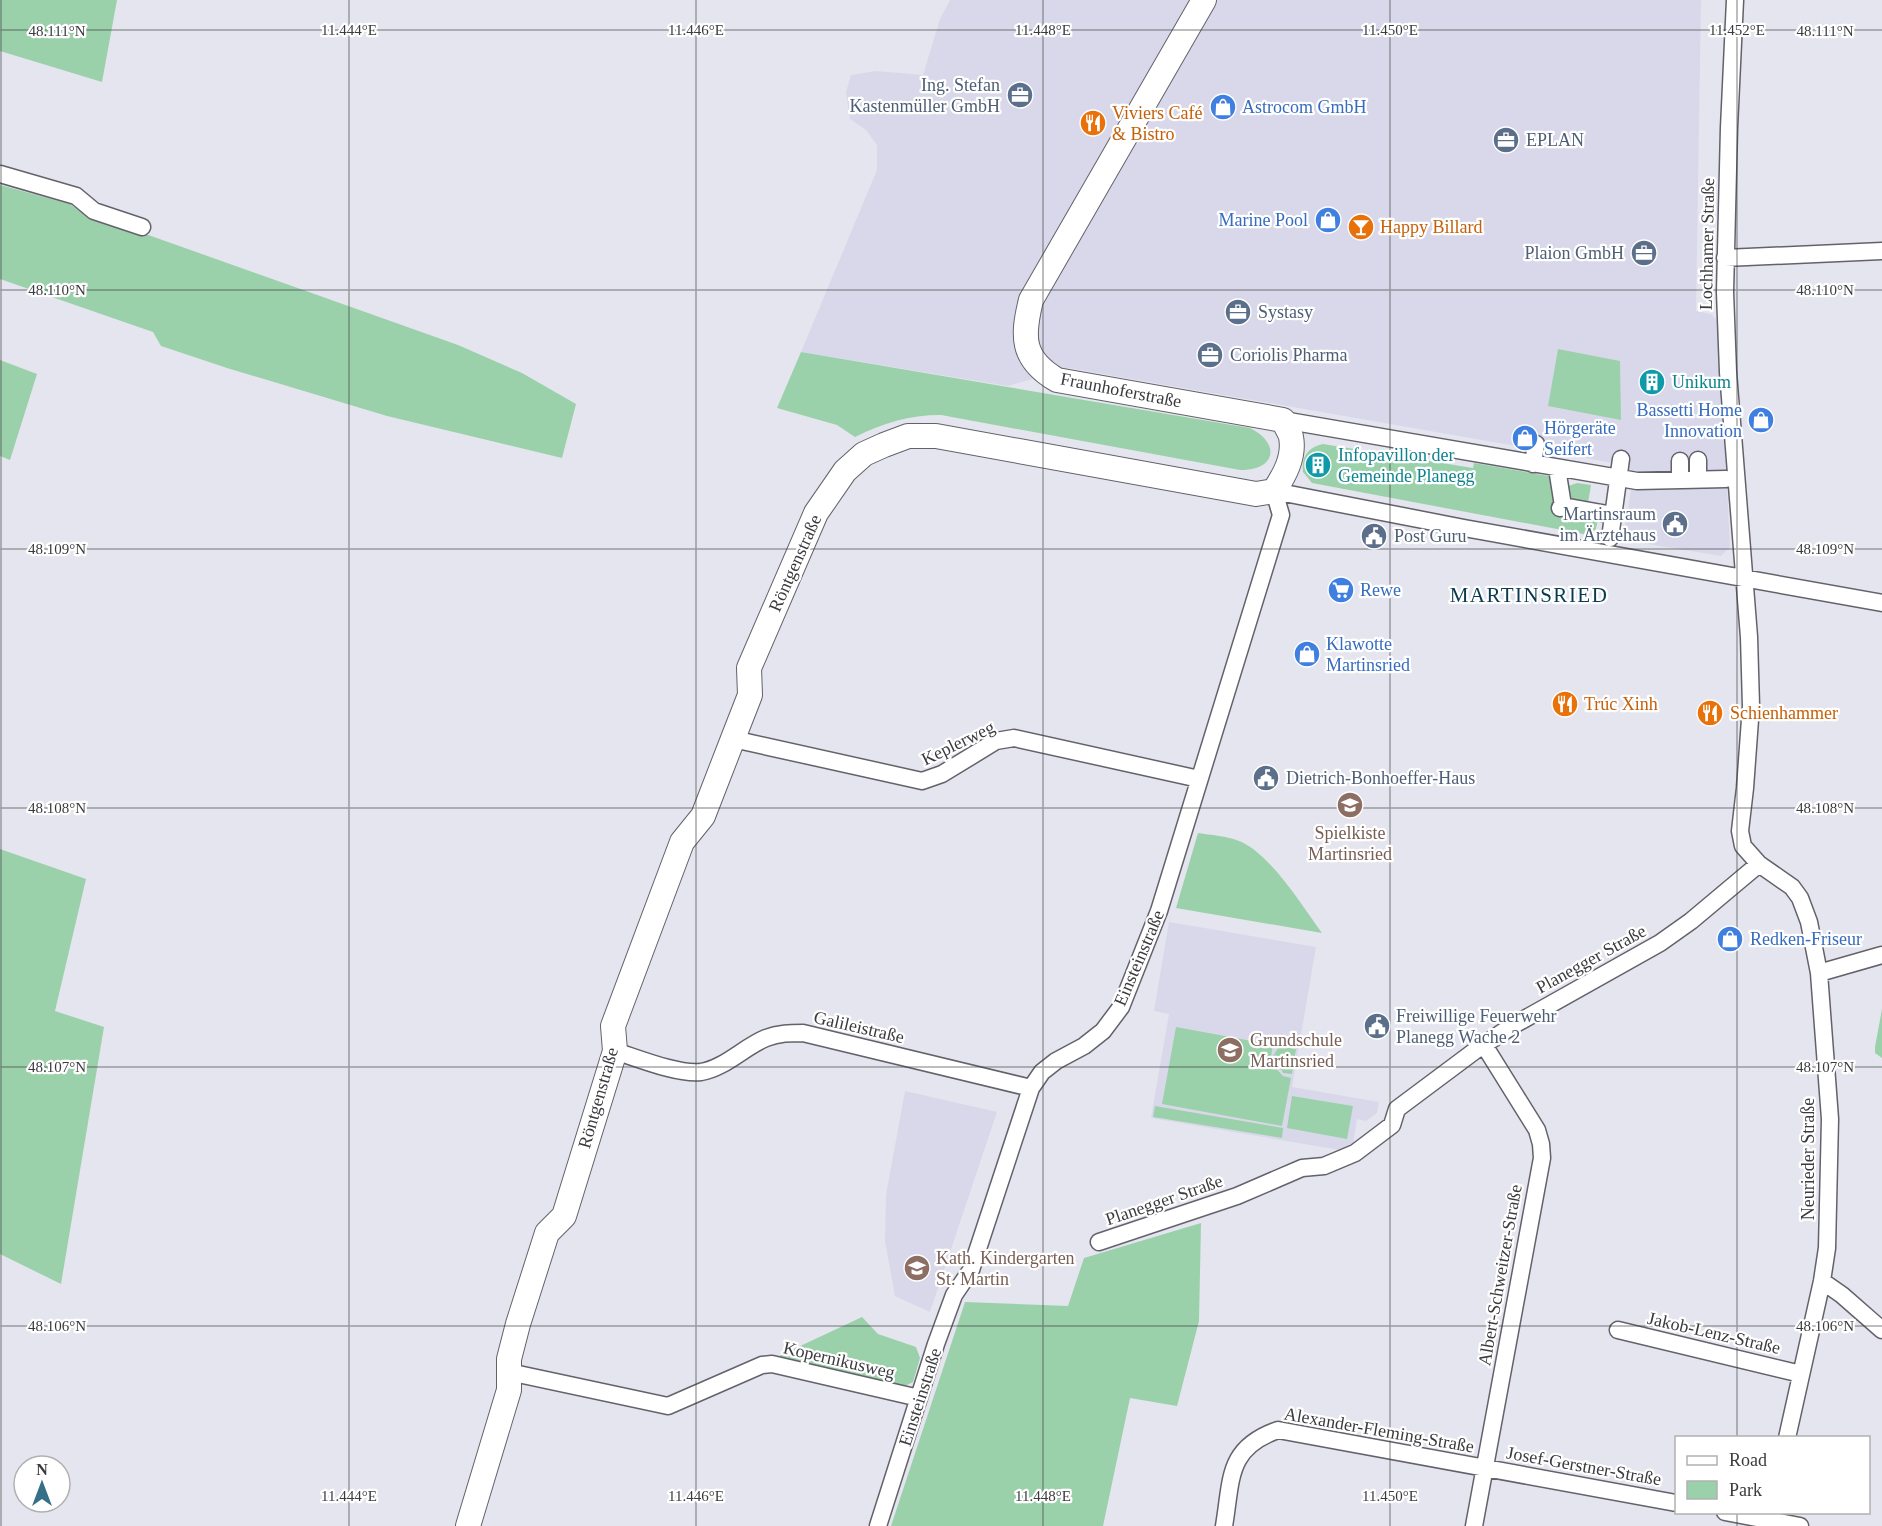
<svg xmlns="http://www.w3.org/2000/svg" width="1882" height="1526" font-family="'Times New Roman',serif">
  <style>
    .built { fill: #d9d8ea }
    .green { fill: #9bd1aa }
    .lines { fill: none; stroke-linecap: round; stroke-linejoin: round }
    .street-casing { stroke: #63626b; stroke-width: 19 }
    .secondary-casing { stroke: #63626b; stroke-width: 26 }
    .street { stroke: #fff; stroke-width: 16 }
    .secondary { stroke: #fff; stroke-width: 24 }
    .ticks { fill: none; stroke: #3b3b3f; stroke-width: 1.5; stroke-opacity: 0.45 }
    .labels { text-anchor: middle; stroke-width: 4.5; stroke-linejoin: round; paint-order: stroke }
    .service-label { font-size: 18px; fill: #4e5e75; stroke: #fff; text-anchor: start }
    .shop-label { font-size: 18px; fill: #366cbe; stroke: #fff; text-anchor: start }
    .food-label { font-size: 18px; fill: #c56008; stroke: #fff; text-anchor: start }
    .street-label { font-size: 18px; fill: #3b3b3f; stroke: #fff }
    .culture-label { font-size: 18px; fill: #0d838f; stroke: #fff; text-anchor: start }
    .education-label { font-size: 18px; fill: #785e54; stroke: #fff; text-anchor: start }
    .quarter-label { font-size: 21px; letter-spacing: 1.5px; fill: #0a3a4e; stroke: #fff }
    .ticks-label { font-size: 15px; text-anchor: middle; fill: #3b3b3f; stroke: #fff; stroke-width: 4.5; stroke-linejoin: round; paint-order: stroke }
  </style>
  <rect width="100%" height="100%" fill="#e5e5ef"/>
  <path class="built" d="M 950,0 L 1701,0 L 1696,311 L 1711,314 L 1719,323 L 1730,547 L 1721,556 L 1623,540 L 1631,490 L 1625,465 L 1069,368 L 1008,386 L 801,352 L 877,170 L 877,145 L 866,130 L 850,119 L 846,92 L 851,75 L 876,71 L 923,75 L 940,19 Z
    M 1169,922 L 1316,947 L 1292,1087 L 1379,1102 L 1377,1113 L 1366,1121 L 1357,1119 L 1352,1152 L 1151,1118 L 1169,1014 L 1154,1011 Z
    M 905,1091 L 997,1112 L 930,1312 L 895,1296 L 885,1241 L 886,1195 Z"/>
  <path class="green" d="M 0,0 L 117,0 L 102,82 L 0,51 Z
    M 0,185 L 70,204 L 78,210 L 458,345 L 522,373 L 576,404 L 562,458 L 387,416 L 227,368 L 161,346 L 153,332 L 0,279 Z
    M 1558,349 L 1620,361 L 1621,420 L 1548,406 Z
    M 801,352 L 1250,428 C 1282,444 1275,471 1240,470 L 941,415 C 909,415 883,423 855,437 L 837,425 L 777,408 Z
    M 0,360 L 37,374 L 10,460 L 0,456 Z
    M 1323,444 L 1473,468 L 1474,463 L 1554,477 L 1560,508 L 1599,516 L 1594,536 L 1312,483 L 1303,472 C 1301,457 1308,447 1323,444 Z
    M 1577,483 L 1591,485 L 1588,503 L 1566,504 L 1563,488 Z
    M 1198,833 C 1211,835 1227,836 1239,841 C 1270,853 1302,906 1322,933 L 1176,908 Z
    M 0,849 L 86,879 L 55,1011 L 104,1027 L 61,1284 L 0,1254 Z
    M 1882,1009 L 1882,1058 L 1875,1053 L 1875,1047 Z
    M 1176,1027 L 1273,1045 L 1270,1062 L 1283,1076 L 1291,1078 L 1282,1126 L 1162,1104 Z
    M 1279,1046 L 1296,1049 L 1292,1074 L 1283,1073 L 1281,1069 L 1272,1062 L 1272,1058 Z
    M 1292,1096 L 1353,1106 L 1347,1139 L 1287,1128 Z
    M 1155,1106 L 1283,1128 L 1282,1138 L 1153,1117 Z
    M 1201,1223 L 1199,1321 L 1177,1406 L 1130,1398 L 1103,1526 L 891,1526 L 965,1302 L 1068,1306 L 1084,1258 Z
    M 862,1317 L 878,1334 L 916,1347 L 920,1358 L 913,1382 L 903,1387 L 786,1361 L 779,1356 Z"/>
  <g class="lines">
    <defs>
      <path id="street" d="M 1735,0 L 1729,128 L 1725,292 L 1728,372 L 1749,637 L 1751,706 L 1745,788 L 1740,831 L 1743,846 L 1759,864 L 1792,887 L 1800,898 L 1809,922 L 1819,973 L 1830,1119 L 1827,1248 L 1822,1281 L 1787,1438
        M 0,174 L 76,196 L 94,211 L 142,227
        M 1725,258 L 1882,251
        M 1283,420 L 1637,481 L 1726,479
        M 1698,460 L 1698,480
        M 1680,461 L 1680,480
        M 1533,464 L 1536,444
        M 1557,468 L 1563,506 L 1560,508
        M 1563,506 L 1613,515
        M 1610,538 L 1621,459
        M 733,739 L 922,781 L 942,774 L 996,741 L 1014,738 L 1199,779
        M 1819,973 L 1882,955
        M 615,1051 C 637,1058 679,1075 701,1072 C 725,1068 744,1047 766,1038 C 779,1033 790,1033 803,1033 L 1031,1088
        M 1099,1242 L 1237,1196 L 1302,1168 L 1324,1166 L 1355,1153 L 1392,1125 L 1397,1109 L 1476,1050 L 1512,1026 L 1660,943 L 1691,921 L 1759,864
        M 1822,1281 L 1842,1295 L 1882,1330
        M 1618,1330 L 1801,1374
        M 509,1372 L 668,1406 L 762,1365 L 772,1364 L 919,1398
        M 1725,1512 L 1800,1526
        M 878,1526 L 936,1344 L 954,1295 L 971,1270 L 1031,1088 L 1042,1072 L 1056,1061 L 1084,1046 L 1103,1031 L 1121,1007 L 1159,911 L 1281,515 L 1274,491 L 1464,528 L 1882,603
        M 1224,1526 C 1232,1480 1226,1448 1278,1430 L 1676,1503
        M 1474,1526 L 1542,1158 L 1541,1144 L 1537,1130 L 1484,1045"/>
      <path id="secondary" d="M 468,1526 L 509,1390 L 509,1359 L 518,1324 L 547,1233 L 564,1216 L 615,1051 L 613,1026 L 682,842 L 703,816 L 734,736 L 750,695 L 749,668 L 816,513 L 845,471 L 864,454 L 884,445 L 908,436 L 936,436 L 1256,494 L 1274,491 C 1284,476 1295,457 1291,437 C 1290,432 1285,425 1283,420 L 1057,380 C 1021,359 1022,336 1031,300 L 1204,0"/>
    </defs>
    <use href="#street" class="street-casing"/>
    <use href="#secondary" class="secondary-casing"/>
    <use href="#street" class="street"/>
    <use href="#secondary" class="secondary"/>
  </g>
  <path class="ticks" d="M 1,0 L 1,1526M 349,0 L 349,1526M 696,0 L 696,1526M 1043,0 L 1043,1526M 1390,0 L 1390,1526M 1737,0 L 1737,1438M 0,30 L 1882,30M 0,290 L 1882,290M 0,549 L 1882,549M 0,808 L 1882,808M 0,1067 L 1882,1067M 0,1326 L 1882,1326M 1737,1512 L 1737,1526"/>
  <defs>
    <symbol id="office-disc" viewBox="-11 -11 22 22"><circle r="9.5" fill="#5c6f8a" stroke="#fff"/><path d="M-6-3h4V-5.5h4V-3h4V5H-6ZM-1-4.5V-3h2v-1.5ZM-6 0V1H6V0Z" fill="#fff"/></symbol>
    <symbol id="shop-disc" viewBox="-11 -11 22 22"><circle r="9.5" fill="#3f7fe0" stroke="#fff"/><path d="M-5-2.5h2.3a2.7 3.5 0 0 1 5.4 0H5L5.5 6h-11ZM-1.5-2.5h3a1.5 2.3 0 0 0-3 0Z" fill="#fff"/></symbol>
    <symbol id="restaurant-disc" viewBox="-11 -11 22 22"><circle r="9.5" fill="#e8710a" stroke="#fff"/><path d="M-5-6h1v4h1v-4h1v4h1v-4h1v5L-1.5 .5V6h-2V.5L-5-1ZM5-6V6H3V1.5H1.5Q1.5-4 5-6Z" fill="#fff"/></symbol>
    <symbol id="bar-disc" viewBox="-11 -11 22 22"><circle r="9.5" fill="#e8710a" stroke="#fff"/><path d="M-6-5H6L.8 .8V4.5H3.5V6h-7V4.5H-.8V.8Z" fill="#fff"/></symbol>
    <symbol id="building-disc" viewBox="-11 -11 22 22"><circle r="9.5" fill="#0f9aa8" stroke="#fff"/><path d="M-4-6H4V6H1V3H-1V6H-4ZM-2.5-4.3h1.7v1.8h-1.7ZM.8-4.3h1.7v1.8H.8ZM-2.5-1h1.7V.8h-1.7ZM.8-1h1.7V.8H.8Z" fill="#fff"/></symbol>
    <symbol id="civic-disc" viewBox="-11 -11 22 22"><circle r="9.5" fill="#5c6f8a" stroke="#fff"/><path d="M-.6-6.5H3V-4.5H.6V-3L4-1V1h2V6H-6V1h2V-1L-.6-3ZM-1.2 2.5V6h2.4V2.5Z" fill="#fff"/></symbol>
    <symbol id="supermarket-disc" viewBox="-11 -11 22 22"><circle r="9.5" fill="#3f7fe0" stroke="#fff"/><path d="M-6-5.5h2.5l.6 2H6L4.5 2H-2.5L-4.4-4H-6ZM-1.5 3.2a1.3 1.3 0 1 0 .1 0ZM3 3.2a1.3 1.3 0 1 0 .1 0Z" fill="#fff"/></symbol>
    <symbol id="school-disc" viewBox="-11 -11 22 22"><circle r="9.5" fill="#8d6e63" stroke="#fff"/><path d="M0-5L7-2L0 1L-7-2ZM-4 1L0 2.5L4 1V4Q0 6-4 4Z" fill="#fff"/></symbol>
  </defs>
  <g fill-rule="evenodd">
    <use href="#office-disc" x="1005" y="80" width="30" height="30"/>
    <use href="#shop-disc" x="1208" y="92" width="30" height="30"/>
    <use href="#restaurant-disc" x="1078" y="108" width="30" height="30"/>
    <use href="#office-disc" x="1491" y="125" width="30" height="30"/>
    <use href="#shop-disc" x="1313" y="205" width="30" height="30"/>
    <use href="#bar-disc" x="1346" y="212" width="30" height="30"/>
    <use href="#office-disc" x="1629" y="238" width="30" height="30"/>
    <use href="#office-disc" x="1223" y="297" width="30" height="30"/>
    <use href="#office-disc" x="1195" y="340" width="30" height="30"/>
    <use href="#building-disc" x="1637" y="367" width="30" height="30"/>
    <use href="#shop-disc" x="1746" y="405" width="30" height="30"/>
    <use href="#shop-disc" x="1510" y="423" width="30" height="30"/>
    <use href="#building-disc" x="1303" y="450" width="30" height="30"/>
    <use href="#civic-disc" x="1660" y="509" width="30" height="30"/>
    <use href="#civic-disc" x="1359" y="521" width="30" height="30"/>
    <use href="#supermarket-disc" x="1326" y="575" width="30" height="30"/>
    <use href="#shop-disc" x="1292" y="639" width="30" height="30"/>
    <use href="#restaurant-disc" x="1550" y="689" width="30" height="30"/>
    <use href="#restaurant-disc" x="1695" y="698" width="30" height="30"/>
    <use href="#civic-disc" x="1251" y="763" width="30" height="30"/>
    <use href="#school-disc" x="1335" y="790" width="30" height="30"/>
    <use href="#shop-disc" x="1715" y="924" width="30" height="30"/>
    <use href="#civic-disc" x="1362" y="1011" width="30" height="30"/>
    <use href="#school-disc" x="1215" y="1035" width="30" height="30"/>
    <use href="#school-disc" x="902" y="1253" width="30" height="30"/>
  </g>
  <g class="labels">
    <g class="service-label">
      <text x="1000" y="91" text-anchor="end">Ing. Stefan<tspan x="1000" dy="21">Kastenmüller GmbH</tspan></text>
      <text x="1526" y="146">EPLAN</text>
      <text x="1624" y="259" text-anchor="end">Plaion GmbH</text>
      <text x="1258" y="318">Systasy</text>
      <text x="1230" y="361">Coriolis Pharma</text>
      <text x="1656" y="520" text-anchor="end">Martinsraum<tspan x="1656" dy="21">im Ärztehaus</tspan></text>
      <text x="1394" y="542">Post Guru</text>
      <text x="1286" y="784">Dietrich-Bonhoeffer-Haus</text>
      <text x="1396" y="1022">Freiwillige Feuerwehr<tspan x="1396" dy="21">Planegg Wache 2</tspan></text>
    </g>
    <g class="shop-label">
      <text x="1242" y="113">Astrocom GmbH</text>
      <text x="1308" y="226" text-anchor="end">Marine Pool</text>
      <text x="1742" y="416" text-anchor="end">Bassetti Home<tspan x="1742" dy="21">Innovation</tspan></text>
      <text x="1544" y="434">Hörgeräte<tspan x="1544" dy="21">Seifert</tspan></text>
      <text x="1360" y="596">Rewe</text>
      <text x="1326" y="650">Klawotte<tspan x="1326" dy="21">Martinsried</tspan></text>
      <text x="1750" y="945">Redken-Friseur</text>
    </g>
    <g class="food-label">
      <text x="1112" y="119">Viviers Café<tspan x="1112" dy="21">&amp; Bistro</tspan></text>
      <text x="1380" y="233">Happy Billard</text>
      <text x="1584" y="710">Trúc Xinh</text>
      <text x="1730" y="719">Schienhammer</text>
    </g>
    <g class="street-label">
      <text transform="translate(1707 244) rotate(-89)" y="6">Lochhamer Straße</text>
      <text transform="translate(1121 390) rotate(11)" y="6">Fraunhoferstraße</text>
      <text transform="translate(795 563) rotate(-66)" y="6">Röntgenstraße</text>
      <text transform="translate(958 743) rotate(-26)" y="6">Keplerweg</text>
      <text transform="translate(1139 958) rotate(-67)" y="6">Einsteinstraße</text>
      <text transform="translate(1591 959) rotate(-29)" y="6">Planegger Straße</text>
      <text transform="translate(859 1027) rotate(13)" y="6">Galileistraße</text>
      <text transform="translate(598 1098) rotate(-74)" y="6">Röntgenstraße</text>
      <text transform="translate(1808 1159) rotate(-90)" y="6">Neurieder Straße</text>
      <text transform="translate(1164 1200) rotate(-19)" y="6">Planegger Straße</text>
      <text transform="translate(1500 1275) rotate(-80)" y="6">Albert-Schweitzer-Straße</text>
      <text transform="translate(1714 1333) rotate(13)" y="6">Jakob-Lenz-Straße</text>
      <text transform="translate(839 1360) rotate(13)" y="6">Kopernikusweg</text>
      <text transform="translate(920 1397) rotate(-72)" y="6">Einsteinstraße</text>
      <text transform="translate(1379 1430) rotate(10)" y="6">Alexander-Fleming-Straße</text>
      <text transform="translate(1584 1466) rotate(10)" y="6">Josef-Gerstner-Straße</text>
    </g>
    <g class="culture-label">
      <text x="1672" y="388">Unikum</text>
      <text x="1338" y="461">Infopavillon der<tspan x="1338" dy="21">Gemeinde Planegg</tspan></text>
    </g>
    <g class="education-label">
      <text x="1350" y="839" text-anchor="middle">Spielkiste<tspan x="1350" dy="21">Martinsried</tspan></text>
      <text x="1250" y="1046">Grundschule<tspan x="1250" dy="21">Martinsried</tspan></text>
      <text x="936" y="1264">Kath. Kindergarten<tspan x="936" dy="21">St. Martin</tspan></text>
    </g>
    <g class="quarter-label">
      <text x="1529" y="602">MARTINSRIED</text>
    </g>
  </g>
  <g class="ticks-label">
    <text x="349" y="35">11.444°E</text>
    <text x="696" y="35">11.446°E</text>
    <text x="1043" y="35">11.448°E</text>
    <text x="1390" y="35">11.450°E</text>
    <text x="1737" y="35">11.452°E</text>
    <text x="57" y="36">48.111°N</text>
    <text x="1825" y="36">48.111°N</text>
    <text x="57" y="295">48.110°N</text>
    <text x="1825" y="295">48.110°N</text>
    <text x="57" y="554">48.109°N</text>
    <text x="1825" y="554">48.109°N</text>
    <text x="57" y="813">48.108°N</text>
    <text x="1825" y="813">48.108°N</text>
    <text x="57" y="1072">48.107°N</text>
    <text x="1825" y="1072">48.107°N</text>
    <text x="57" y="1331">48.106°N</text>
    <text x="1825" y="1331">48.106°N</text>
    <text x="349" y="1501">11.444°E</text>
    <text x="696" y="1501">11.446°E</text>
    <text x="1043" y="1501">11.448°E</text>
    <text x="1390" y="1501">11.450°E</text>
  </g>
  <rect x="1675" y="1436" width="195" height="78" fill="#ffffff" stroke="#b1b1b2" stroke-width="1.5"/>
  <rect x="1687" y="1456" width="30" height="9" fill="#ffffff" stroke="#b1b1b2" stroke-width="1.5"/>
  <text x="1729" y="1466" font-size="18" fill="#3b3b3f">Road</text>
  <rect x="1687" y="1481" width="30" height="18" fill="#9bd1aa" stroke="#b1b1b2" stroke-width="1.5"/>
  <text x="1729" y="1496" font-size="18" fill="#3b3b3f">Park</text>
  <g transform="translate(42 1484)"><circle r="28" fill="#ffffff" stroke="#b1b1b2" stroke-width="1.5"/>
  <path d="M0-4.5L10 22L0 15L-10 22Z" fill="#376f89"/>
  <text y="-9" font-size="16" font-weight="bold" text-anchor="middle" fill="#3b3b3f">N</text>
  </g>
</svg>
